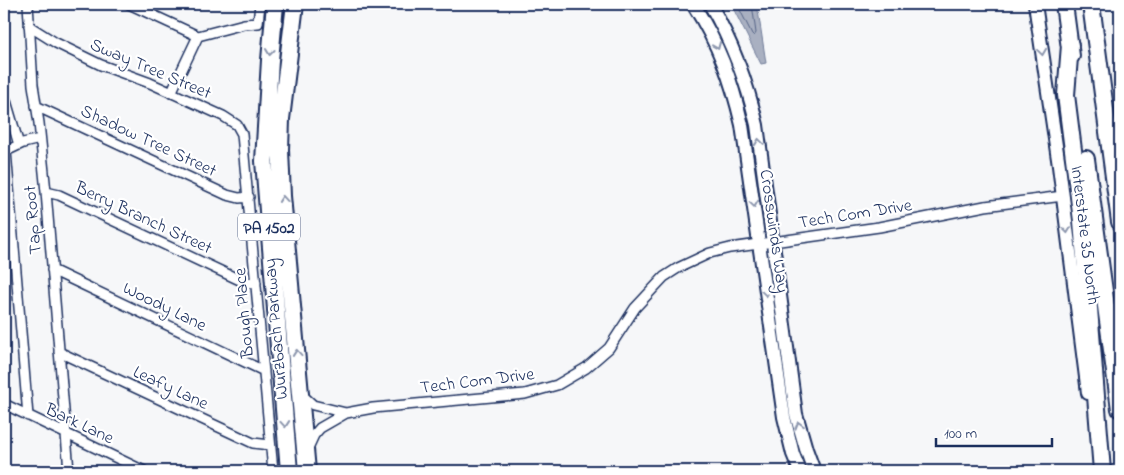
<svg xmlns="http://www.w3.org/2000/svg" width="1124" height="475" font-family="'Indie Flower',sans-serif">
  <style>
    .water { fill: #a9b0c1; stroke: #707c99 }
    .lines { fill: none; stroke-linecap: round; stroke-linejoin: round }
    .shore { stroke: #546386; stroke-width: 1 }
    .street-casing { stroke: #1b2f5e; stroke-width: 12 }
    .secondary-casing { stroke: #1b2f5e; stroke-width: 16 }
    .highway-casing { stroke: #1b2f5e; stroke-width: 20 }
    .street { stroke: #fff; stroke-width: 9 }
    .secondary { stroke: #fff; stroke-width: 12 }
    .highway { stroke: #fff; stroke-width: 16 }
    .oneway { stroke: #8d97ae }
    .labels { text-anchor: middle; stroke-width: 4.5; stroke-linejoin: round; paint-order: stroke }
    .shield { fill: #fff; stroke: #5f6d8e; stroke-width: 1 }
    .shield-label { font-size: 16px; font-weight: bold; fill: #1b2f5e }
    .street-label { font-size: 18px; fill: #1b2f5e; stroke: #fff }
  </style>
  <rect width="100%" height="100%" fill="#f6f7f9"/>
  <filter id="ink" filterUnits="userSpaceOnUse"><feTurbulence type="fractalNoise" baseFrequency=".02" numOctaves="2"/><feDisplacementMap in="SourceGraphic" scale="10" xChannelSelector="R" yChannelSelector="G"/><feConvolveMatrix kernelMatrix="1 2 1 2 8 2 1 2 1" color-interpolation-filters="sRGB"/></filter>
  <g filter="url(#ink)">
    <path class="water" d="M 731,4 L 757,4 L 766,63 L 761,64 Z"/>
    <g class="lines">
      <path class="shore" d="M 737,4 L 752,34 L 754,36 L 756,33 L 752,4"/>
      <defs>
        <path id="street" d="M 28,4 L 33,85 L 39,123 L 46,192 L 69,471
          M 129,4 L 198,36
          M 29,26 L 56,43 L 101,65 L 150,83 L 223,116 L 237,125 L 242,134 L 273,471
          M 198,36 L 244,24 L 258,23 L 260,4
          M 171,93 L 198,36
          M 4,94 L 19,145
          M 36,106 L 227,195 L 239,198 L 249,197
          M 6,151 L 28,416
          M 4,152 L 23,143 L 40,139
          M 46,192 L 59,195 L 244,282 L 256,283
          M 52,270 L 264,371
          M 59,352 L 253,443 L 270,445
          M 300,393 L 313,405 L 346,413
          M 4,404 L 144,471
          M 308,448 L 314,435 L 320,428 L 346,413 L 373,408 L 525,394 L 557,385 L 586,368 L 609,348 L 635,308 L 664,277 L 678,268 L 710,253 L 730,248 L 879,227 L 985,206 L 1063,196"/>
        <path id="secondary" d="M 693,4 C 719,45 731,78 742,125 L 784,417 L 793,454 L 800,471
          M 710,4 C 732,42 747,82 757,125 L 796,414 L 806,449 L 814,471
          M 1035,4 L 1059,166 L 1088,393"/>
        <path id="highway" d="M 275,4 L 270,60 L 264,161 L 289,471
          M 295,4 L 281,119 L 280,150 L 282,196 L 307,471
          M 1064,4 L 1071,56
          M 1091,4 L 1120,222
          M 1070,45 L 1066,95 L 1082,221 L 1102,471
          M 1086,159 L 1120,409"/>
      </defs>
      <use href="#street" class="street-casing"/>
      <use href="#secondary" class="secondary-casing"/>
      <use href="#highway" class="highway-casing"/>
      <use href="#street" class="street"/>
      <use href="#secondary" class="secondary"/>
      <use href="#highway" class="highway"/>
    </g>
    <defs><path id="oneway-chevron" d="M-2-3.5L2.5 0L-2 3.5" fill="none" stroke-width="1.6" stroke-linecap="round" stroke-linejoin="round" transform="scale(1.25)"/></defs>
    <g class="oneway">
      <use href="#oneway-chevron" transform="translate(717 46) rotate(67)"/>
      <use href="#oneway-chevron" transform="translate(270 52) rotate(96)"/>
      <use href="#oneway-chevron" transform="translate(1042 52) rotate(82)"/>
      <use href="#oneway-chevron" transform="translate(759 142) rotate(-98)"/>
      <use href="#oneway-chevron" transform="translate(283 199) rotate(-95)"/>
      <use href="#oneway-chevron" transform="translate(754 204) rotate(82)"/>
      <use href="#oneway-chevron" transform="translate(1067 230) rotate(83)"/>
      <use href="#oneway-chevron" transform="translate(766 293) rotate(82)"/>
      <use href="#oneway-chevron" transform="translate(297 353) rotate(-95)"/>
      <use href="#oneway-chevron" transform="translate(285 424) rotate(85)"/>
      <use href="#oneway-chevron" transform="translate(799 425) rotate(-106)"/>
    </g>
  </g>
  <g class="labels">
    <rect class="shield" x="238" y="213.5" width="62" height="27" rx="4"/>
    <g class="shield-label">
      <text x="269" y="233">PA 1502</text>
    </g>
    <g class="street-label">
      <text transform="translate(151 68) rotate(23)" y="6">Sway Tree Street</text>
      <text transform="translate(149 140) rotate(25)" y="6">Shadow Tree Street</text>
      <text transform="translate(855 213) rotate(-9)" y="6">Tech Com Drive</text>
      <text transform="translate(144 217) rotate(25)" y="6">Berry Branch Street</text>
      <text transform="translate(32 220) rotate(-95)" y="6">Tap Root</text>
      <text transform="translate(775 231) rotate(82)" y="6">Crosswinds Way</text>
      <text transform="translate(1086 235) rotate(83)" y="6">Interstate 35 North</text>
      <text transform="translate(165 306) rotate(26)" y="6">Woody Lane</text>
      <text transform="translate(243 313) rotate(-95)" y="6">Bough Place</text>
      <text transform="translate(275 329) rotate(-95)" y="6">Wurzbach Parkway</text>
      <text transform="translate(477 380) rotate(-7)" y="6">Tech Com Drive</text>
      <text transform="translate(171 387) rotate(25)" y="6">Leafy Lane</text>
      <text transform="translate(80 423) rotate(25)" y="6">Bark Lane</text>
    </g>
  </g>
  <rect width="1124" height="475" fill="none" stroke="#fff" stroke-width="20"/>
  <rect x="10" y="10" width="1104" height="455" fill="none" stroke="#1b2f5e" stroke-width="2" filter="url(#ink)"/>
  <path d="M936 438v8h116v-8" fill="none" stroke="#1b2f5e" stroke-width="2.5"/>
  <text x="944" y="438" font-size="15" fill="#1b2f5e" stroke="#ffffff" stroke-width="4" paint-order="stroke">100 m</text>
</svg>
